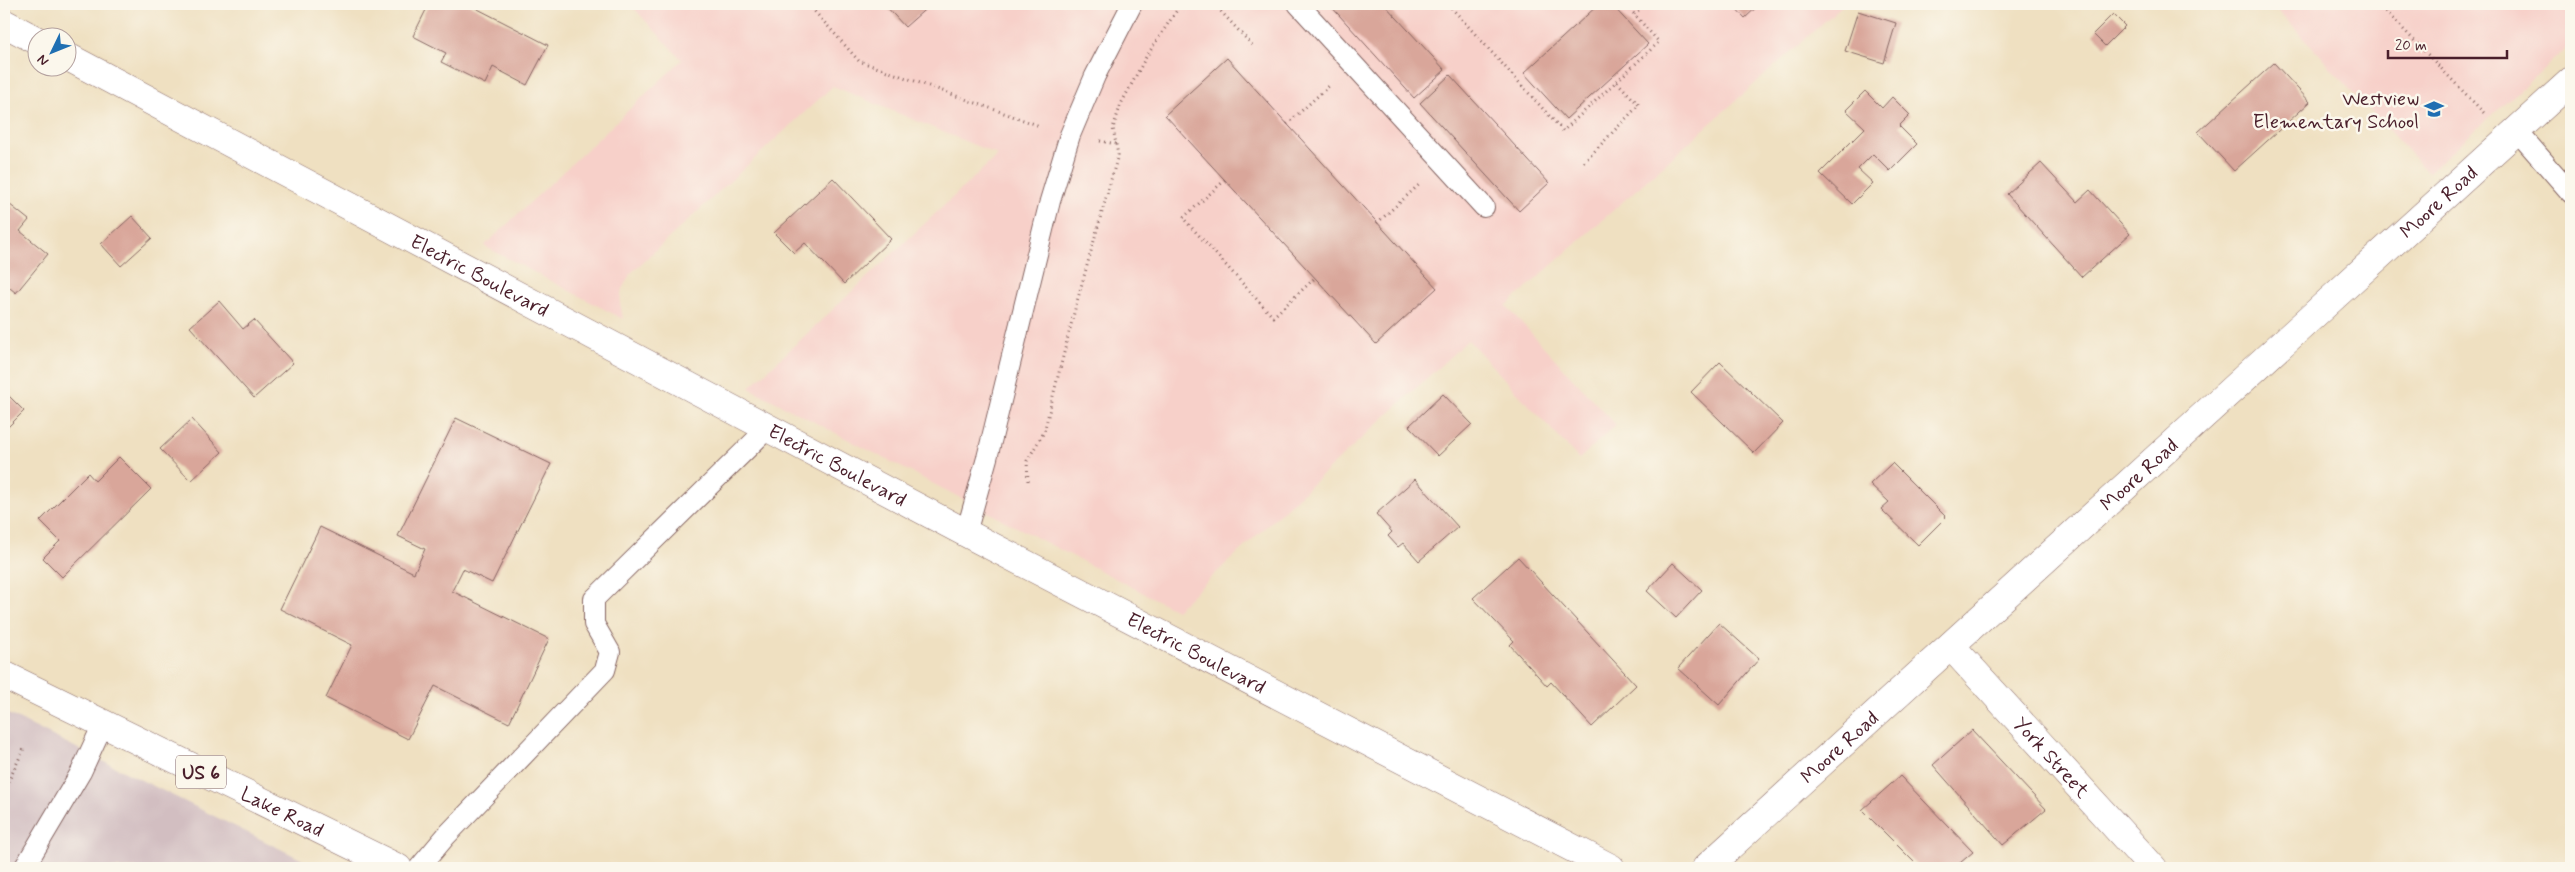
<svg xmlns="http://www.w3.org/2000/svg" width="2575" height="872" font-family="Mynerve,sans-serif">
  <style>
    .built { fill: #f7d0c9 }
    .industrial { fill: #d2bec1 }
    .building { fill: #d9a69a }
    .lines { fill: none; stroke-linecap: round; stroke-linejoin: round }
    .service-casing { stroke: #846360; stroke-width: 22 }
    .minor-casing { stroke: #846360; stroke-width: 29 }
    .tertiary-casing { stroke: #846360; stroke-width: 29 }
    .primary-casing { stroke: #846360; stroke-width: 29 }
    .path { stroke: #846360; stroke-width: 3; stroke-dasharray: 1 4; stroke-linecap: butt }
    .service { stroke: #fff; stroke-width: 20 }
    .minor { stroke: #fff; stroke-width: 28 }
    .tertiary { stroke: #fff; stroke-width: 28 }
    .primary { stroke: #fff; stroke-width: 28 }
    .labels { text-anchor: middle; stroke-width: 5; stroke-linejoin: round; paint-order: stroke }
    .shield { fill: #fbf7ec; stroke: #7f6065; stroke-width: 1 }
    .shield-label { font-size: 19px; font-weight: bold; fill: #4a1f2b }
    .poi-label { font-size: 20px; fill: #4a1f2b; stroke: #fbf7ec; text-anchor: end }
    .street-label { font-size: 20px; fill: #4a1f2b; stroke: #fbf7ec }
  </style>
  <rect width="100%" height="100%" fill="#fbf7ec"/>
  <filter id="ink" filterUnits="userSpaceOnUse"><feTurbulence type="fractalNoise" baseFrequency=".02" numOctaves="2"/><feDisplacementMap in="SourceGraphic" scale="10" xChannelSelector="R" yChannelSelector="G"/><feConvolveMatrix kernelMatrix="1 2 1 2 8 2 1 2 1" color-interpolation-filters="sRGB"/></filter>
  <filter id="wash" filterUnits="userSpaceOnUse"><feTurbulence type="fractalNoise" baseFrequency=".0096" numOctaves="4" result="noise"/><feDisplacementMap in="SourceGraphic" scale="20" xChannelSelector="R" yChannelSelector="G"/><feGaussianBlur stdDeviation="1.12" result="paint"/><feColorMatrix in="noise" values="0 0 0 0 0 0 0 0 0 0 0 0 0 0 0 0 0 1.4 0 .05"/><feComposite in="paint" operator="in"/></filter>
  <g filter="url(#wash)">
    <rect width="100%" height="100%" fill="#efe0c1"/>
    <path class="built" d="M 630,4 L 1844,4 L 1506,306 L 1616,425 L 1579,459 L 1468,340 L 1176,610 L 749,388 L 998,155 L 833,86 L 631,273 L 622,289 L 620,303 L 623,319 L 484,246 L 682,60 Z
      M 2272,4 L 2571,4 L 2571,44 L 2428,173 Z"/>
    <path class="industrial" d="M 4,712 L 319,868 L 4,868 Z"/>
    <g id="blocks">
      <path class="building" d="M 429,4 L 468,4 L 548,45 L 527,85 L 493,67 L 485,84 L 441,62 L 446,53 L 413,36 Z
        M 884,4 L 931,4 L 905,27 Z
        M 1329,4 L 1384,4 L 1445,70 L 1414,98 Z
        M 1599,4 L 1611,4 L 1648,44 L 1566,119 L 1524,73 Z
        M 1732,4 L 1760,4 L 1745,18 Z
        M 1858,11 L 1896,23 L 1884,63 L 1845,51 Z
        M 2113,14 L 2125,26 L 2105,46 L 2093,34 Z
        M 1227,58 L 1437,288 L 1376,344 L 1165,115 Z
        M 2274,63 L 2310,102 L 2234,171 L 2198,132 Z
        M 1450,75 L 1549,183 L 1519,211 L 1420,103 Z
        M 1865,91 L 1882,108 L 1892,97 L 1910,115 L 1899,126 L 1917,144 L 1890,171 L 1873,154 L 1858,169 L 1873,183 L 1852,204 L 1820,173 L 1865,128 L 1846,110 Z
        M 2041,163 L 2077,202 L 2090,190 L 2130,234 L 2082,277 L 2007,194 Z
        M 833,178 L 891,239 L 844,284 L 805,243 L 794,253 L 774,233 Z
        M 4,200 L 29,220 L 20,231 L 48,254 L 16,293 L 4,283 Z
        M 132,216 L 152,238 L 121,266 L 101,244 Z
        M 219,301 L 243,329 L 254,320 L 293,363 L 254,398 L 190,327 Z
        M 1720,362 L 1783,423 L 1754,453 L 1691,392 Z
        M 4,384 L 9,389 L 5,392 L 24,411 L 4,431 Z
        M 1443,394 L 1472,424 L 1438,456 L 1409,426 Z
        M 456,418 L 551,464 L 492,583 L 463,569 L 452,591 L 549,639 L 509,723 L 435,686 L 408,739 L 326,698 L 352,645 L 280,609 L 320,527 L 414,573 L 425,549 L 398,536 Z
        M 192,419 L 222,452 L 191,481 L 160,449 Z
        M 119,457 L 151,489 L 62,577 L 43,558 L 60,541 L 40,521 L 88,473 L 95,481 Z
        M 1892,463 L 1946,517 L 1918,545 L 1881,509 L 1889,502 L 1870,484 Z
        M 1415,479 L 1458,527 L 1419,561 L 1403,543 L 1398,547 L 1388,536 L 1392,532 L 1376,514 Z
        M 1518,557 L 1636,685 L 1592,727 L 1551,682 L 1547,686 L 1510,645 L 1514,641 L 1473,598 Z
        M 1673,563 L 1702,590 L 1676,618 L 1647,591 Z
        M 1719,623 L 1759,659 L 1719,705 L 1678,668 Z
        M 1972,730 L 2046,809 L 2003,845 L 1933,765 Z
        M 1900,776 L 1973,852 L 1954,868 L 1920,868 L 1862,810 Z"/>
    </g>
  </g>
  <g filter="url(#ink)">
    <use href="#blocks" fill-opacity="0" stroke="#846360" stroke-width="1"/>
    <g class="lines">
      <defs>
        <path id="service" d="M 1298,4 L 1484,207
          M 2517,131 L 2571,193
          M 966,533 L 987,458 L 1050,201 L 1070,135 L 1095,76 L 1132,4
          M 24,868 L 81,772 L 103,724
          M 419,868 L 446,836 L 605,670 L 610,652 L 594,624 L 594,599 L 768,428"/>
        <g id="minor">
          <path id="s1" d="M 1951,646 L 2153,868"/>
        </g>
        <g id="tertiary">
          <path d="M 4,23 L 38,41"/>
          <path id="s2" d="M 68,57 L 966,533 L 1611,868"/>
          <path id="s3" d="M 1706,868 L 2571,81"/>
        </g>
        <g id="primary">
          <path id="s4" d="M 4,675 L 398,868"/>
        </g>
      </defs>
      <use href="#service" class="service-casing"/>
      <use href="#minor" class="minor-casing"/>
      <use href="#tertiary" class="tertiary-casing"/>
      <use href="#primary" class="primary-casing"/>
      <path class="path" d="M 808,4 L 859,61 L 1040,126
        M 1214,4 L 1254,47
        M 1448,4 L 1563,131 L 1659,42 L 1625,4
        M 2379,4 L 2484,113
        M 1634,14 L 1646,4
        M 1287,124 L 1330,85
        M 1100,141 L 1116,144
        M 1584,162 L 1639,105 L 1617,82
        M 1225,180 L 1183,218 L 1273,317 L 1315,278
        M 1377,223 L 1421,183
        M 1028,481 L 1027,461 L 1044,432 L 1076,305 L 1118,155 L 1113,128 L 1121,104 L 1146,57 L 1181,4
        M 4,791 L 25,746
        M 59,868 L 69,868"/>
      <use href="#service" class="service"/>
      <use href="#minor" class="minor"/>
      <use href="#tertiary" class="tertiary"/>
      <use href="#primary" class="primary"/>
    </g>
  </g>
  <defs>
    <symbol id="school-bare" viewBox="-9 -9 18 18"><path d="M0-5L7-2L0 1L-7-2ZM-4 1L0 2.5L4 1V4Q0 6-4 4Z" fill="#1f6fb2" stroke="#fbf7ec" stroke-width="2.5" paint-order="stroke"/></symbol>
  </defs>
  <g fill-rule="evenodd">
    <use href="#school-bare" x="2420" y="95" width="28" height="28"/>
  </g>
  <g class="labels">
    <rect class="shield" x="176" y="755.5" width="50" height="33" rx="4"/>
    <g class="shield-label">
      <text x="201" y="779">US 6</text>
    </g>
    <g class="poi-label">
      <text x="2419" y="105">Westview<tspan x="2419" dy="23">Elementary School</tspan></text>
    </g>
    <g class="street-label">
      <text dy="7" stroke="none"><textPath href="#s3" startOffset="990">Moore Road</textPath></text>
      <text dy="7" stroke="none"><textPath href="#s2" startOffset="466">Electric Boulevard</textPath></text>
      <text dy="7" stroke="none"><textPath href="#s2" startOffset="871">Electric Boulevard</textPath></text>
      <text dy="7" stroke="none"><textPath href="#s3" startOffset="585">Moore Road</textPath></text>
      <text dy="7" stroke="none"><textPath href="#s2" startOffset="1276">Electric Boulevard</textPath></text>
      <text dy="7" stroke="none"><textPath href="#s3" startOffset="180">Moore Road</textPath></text>
      <text dy="7" stroke="none"><textPath href="#s1" startOffset="150">York Street</textPath></text>
      <text dy="7" stroke="none"><textPath href="#s4" startOffset="310">Lake Road</textPath></text>
    </g>
  </g>
  <rect width="2575" height="872" fill="none" stroke="#fbf7ec" stroke-width="20"/>
  <g transform="translate(52 52) rotate(227)"><circle r="24" fill="#fbf7ec" stroke="#b4a19f"/>
  <path d="M0-4L9 19L0 12L-9 19Z" fill="#1f6fb2"/>
  <text y="-8" font-size="14" font-weight="bold" text-anchor="middle" fill="#4a1f2b">N</text>
  </g>
  <path d="M2388 50v8h119v-8" fill="none" stroke="#4a1f2b" stroke-width="2.5"/>
  <text x="2395" y="50" font-size="15" fill="#4a1f2b" stroke="#fbf7ec" stroke-width="4" paint-order="stroke">20 m</text>
</svg>
